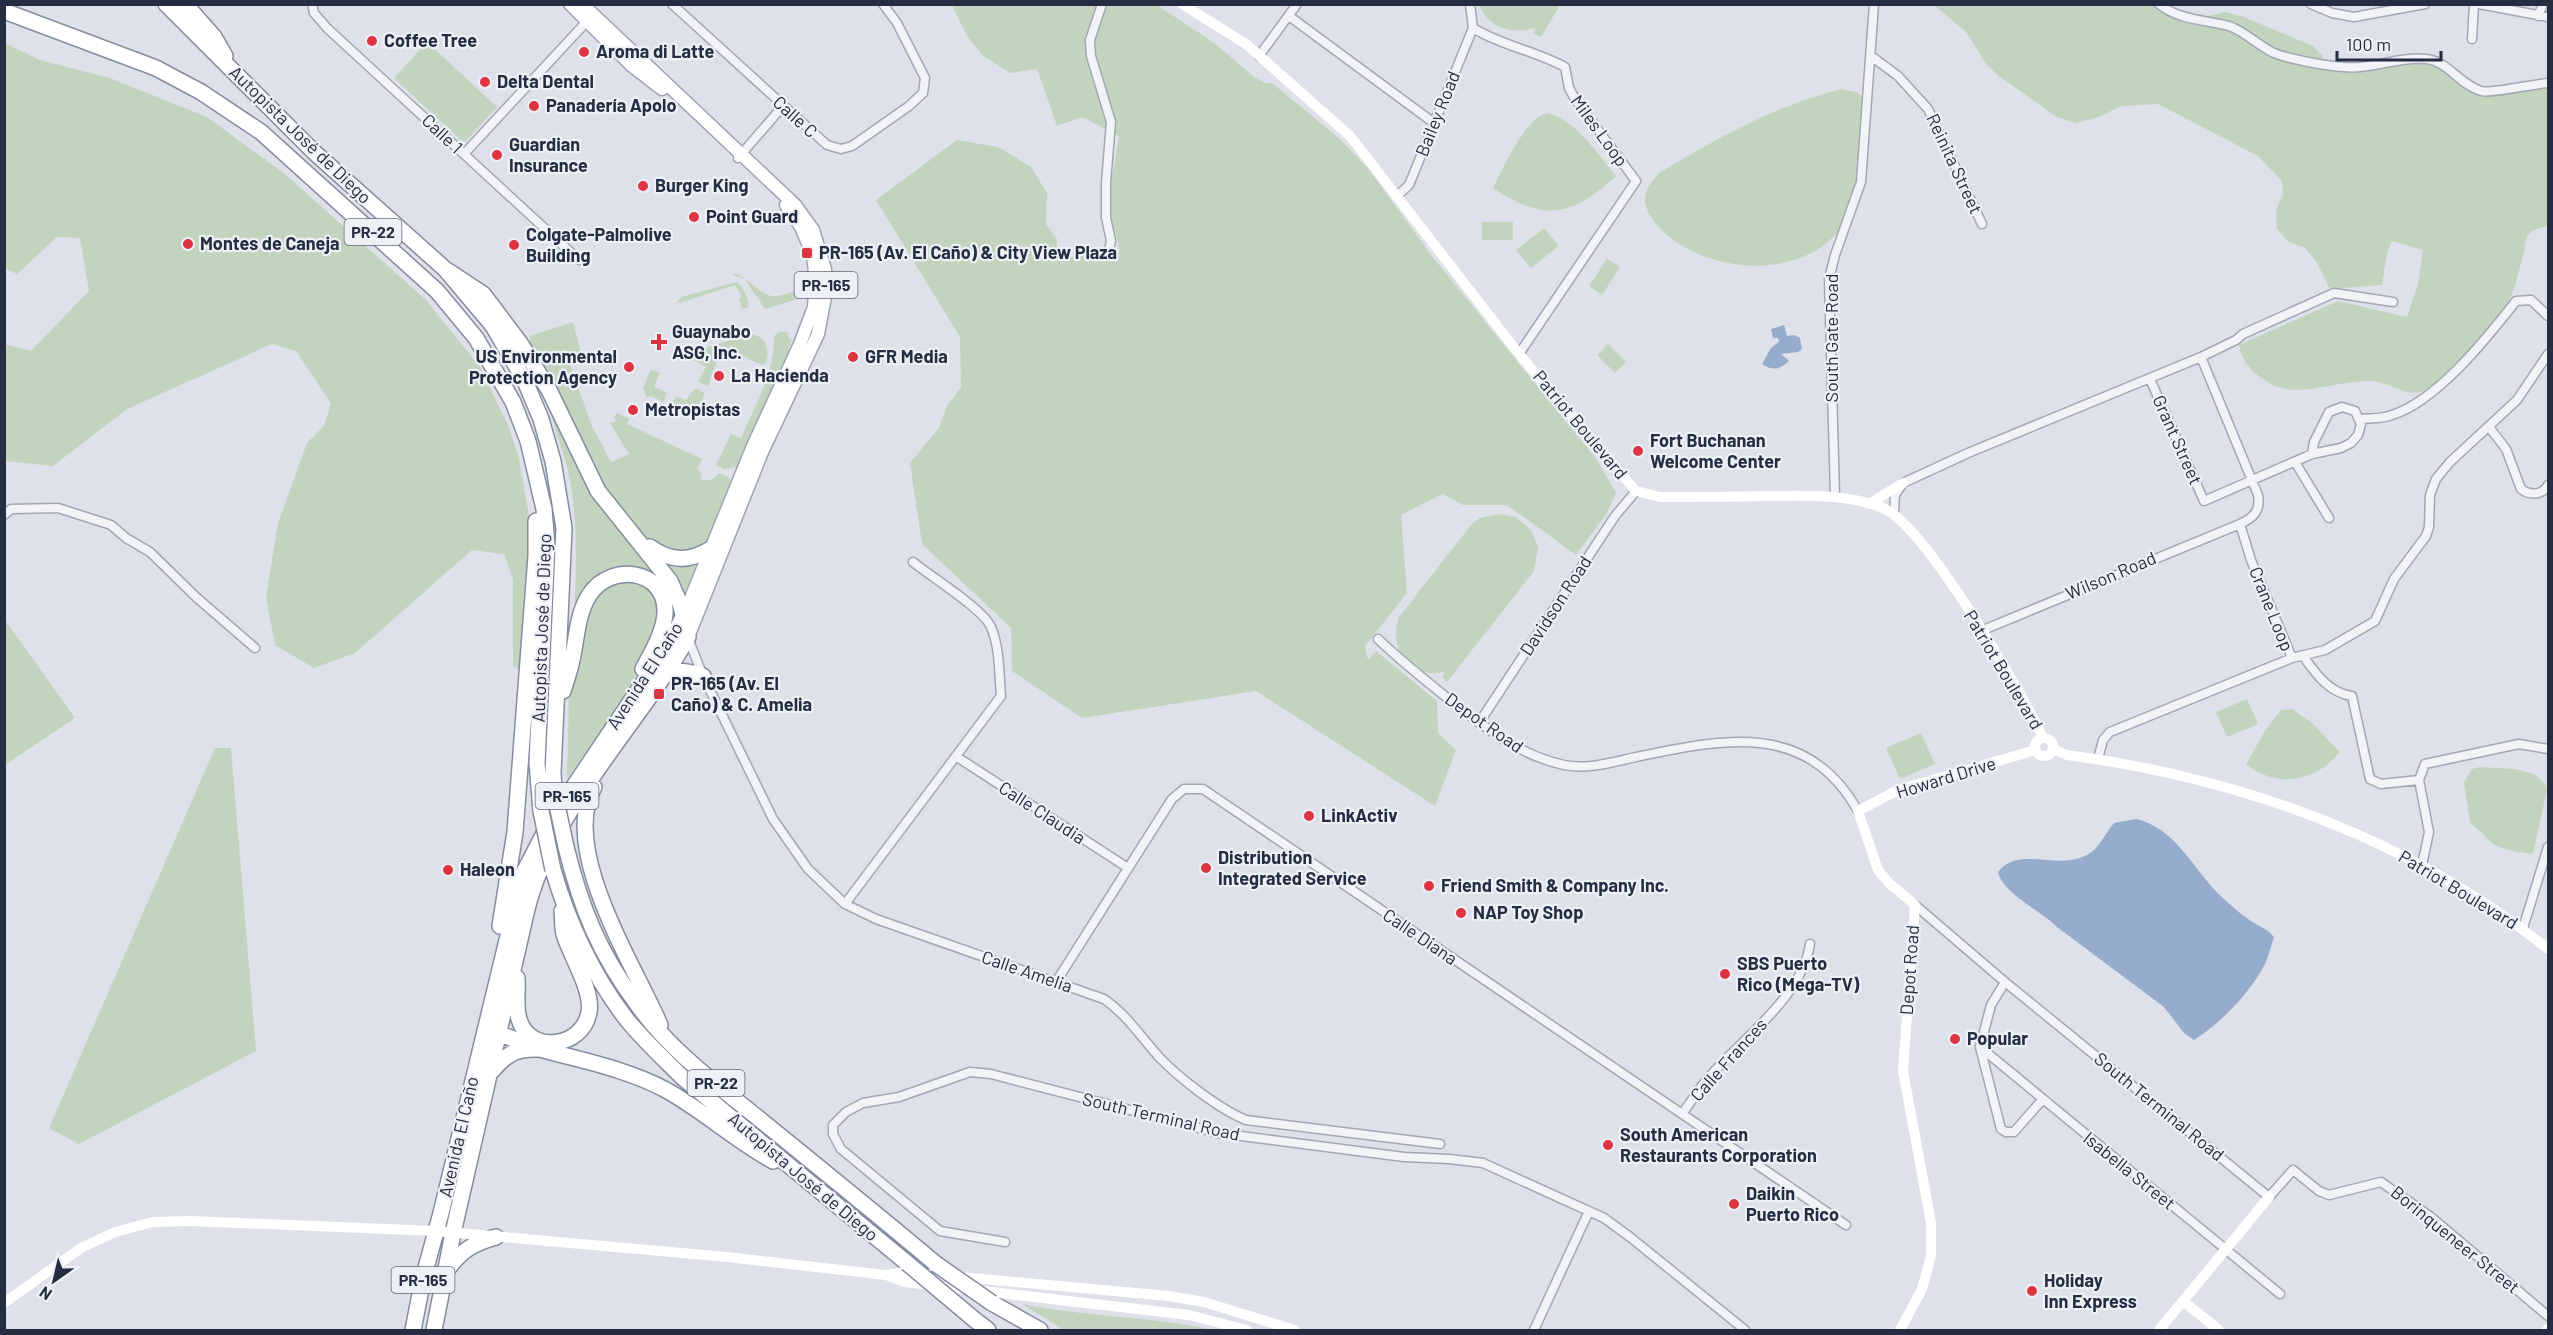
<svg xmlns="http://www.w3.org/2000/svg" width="2553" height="1335" font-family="Barlow,sans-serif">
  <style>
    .green { fill: #c2d4be }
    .water { fill: #95accd }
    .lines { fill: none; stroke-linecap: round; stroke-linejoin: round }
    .street-casing { stroke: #a3a7b4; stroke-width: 11 }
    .primary-casing { stroke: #9ca4b6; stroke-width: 15 }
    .highway-casing { stroke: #848da1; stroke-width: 18 }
    .street { stroke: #f1f3f7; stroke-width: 8 }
    .secondary { stroke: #fff; stroke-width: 10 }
    .primary { stroke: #fff; stroke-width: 12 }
    .highway { stroke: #fff; stroke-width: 15 }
    .highway-bridge-casing { stroke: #848da1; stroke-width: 18; stroke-linecap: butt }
    .highway-bridge { stroke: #fff; stroke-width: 15 }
    .poi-dot { fill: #dc3541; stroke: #edf1f6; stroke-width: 2 }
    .labels { text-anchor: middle; stroke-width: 4.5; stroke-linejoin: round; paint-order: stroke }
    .shield { fill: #edf1f6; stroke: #616878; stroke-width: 1.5 }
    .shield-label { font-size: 16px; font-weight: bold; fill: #252d42 }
    .poi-label { font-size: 18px; font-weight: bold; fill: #252d42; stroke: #edf1f6; text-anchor: start }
    .street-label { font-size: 18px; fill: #252d42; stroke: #edf1f6 }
  </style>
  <rect width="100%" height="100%" fill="#dee1e9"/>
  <path class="green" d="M 1106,4 L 1157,5 L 1213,42 L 1254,77 L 1265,83 L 1272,83 L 1340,139 L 1367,167 L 1432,256 L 1597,460 L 1616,493 L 1607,513 L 1576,555 L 1507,505 L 1463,505 L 1443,494 L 1401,515 L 1407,593 L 1365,646 L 1368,660 L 1376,651 L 1437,701 L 1438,733 L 1456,750 L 1435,806 L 1256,691 L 1082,718 L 1012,671 L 1011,628 L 922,544 L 910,463 L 939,428 L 947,406 L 961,387 L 960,337 L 876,200 L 957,140 L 998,147 L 1031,167 L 1047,193 L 1046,224 L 1057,239 L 1057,258 L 1120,252 L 1111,215 L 1111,184 L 1119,136 L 1082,117 L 1057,126 L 1037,69 L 1010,73 L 982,55 L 967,36 L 952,5 Z
    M 2164,4 L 2180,13 L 2200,18 L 2225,12 L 2241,16 L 2313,46 L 2323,56 L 2322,66 L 2384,67 L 2429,61 L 2482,94 L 2497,96 L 2548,88 L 2548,226 C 2541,228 2533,229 2528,235 C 2525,240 2525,247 2524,253 C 2519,269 2516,286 2509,301 C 2499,319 2438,388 2420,392 C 2403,396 2386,380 2368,381 C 2343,381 2320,390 2295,390 C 2271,390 2242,369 2239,345 L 2338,301 L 2407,317 L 2418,284 L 2423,250 L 2392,241 L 2387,252 L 2382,285 L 2330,289 L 2316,261 L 2305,248 L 2289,242 L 2277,229 L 2276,210 L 2283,194 L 2282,181 L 2258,156 L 2158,104 L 2121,106 L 2099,117 L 2076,123 L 2057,117 L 2000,77 L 1986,64 L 1967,33 L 1934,5 Z
    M 1479,5 L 1479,4 L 1560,5 L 1541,37 L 1533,33 L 1535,28 C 1511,35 1489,28 1479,5 Z
    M 427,42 L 497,107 L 466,141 L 461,140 L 394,78 Z
    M 5,43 L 40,60 L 110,78 L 207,117 L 286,175 L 426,300 L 480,367 L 508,425 L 518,455 L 533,537 L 520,670 L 513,666 L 513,579 L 504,554 L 472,550 L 355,653 L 314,668 L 275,645 L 266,597 L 278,523 L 307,443 L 324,426 L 331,403 L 296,351 L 272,344 L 127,409 L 53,466 L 5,461 L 4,344 L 31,351 L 89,291 L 80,238 L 57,237 L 17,274 L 5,268 Z
    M 1841,89 L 1857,92 L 1865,99 C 1863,124 1863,152 1857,176 C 1855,187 1850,196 1847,207 C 1845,213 1845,223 1841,228 C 1803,279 1717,274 1671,238 C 1660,229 1647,217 1645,201 C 1644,190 1653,181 1659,173 C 1717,138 1775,106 1841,89 Z
    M 1547,113 C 1577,120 1597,154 1616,176 C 1572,217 1544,222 1493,188 C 1503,169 1525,118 1547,113 Z
    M 1482,222 L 1513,222 L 1513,240 L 1482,240 Z
    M 1544,228 L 1559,246 L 1531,268 L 1516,250 Z
    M 1607,259 L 1620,267 L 1602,295 L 1589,286 Z
    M 734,273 C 749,277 762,298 776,296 C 787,295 798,289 809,286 L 808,292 L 801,298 L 765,309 L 745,279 L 733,275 Z
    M 737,282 C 743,287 749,298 748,307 L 742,309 L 739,298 L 742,297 L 735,285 L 676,304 L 681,297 Z
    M 573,322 L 583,361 L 570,364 L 592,426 L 611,462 L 629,454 L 610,423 L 616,421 L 614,417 L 617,413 L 629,419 L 627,424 L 702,459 L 697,470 L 702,473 L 700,479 C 708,482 715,480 719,473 L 728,477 L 731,482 L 712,534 L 708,541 L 691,554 L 653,548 L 615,509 L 529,349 L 530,336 Z
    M 781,331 L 788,333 L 789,339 L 792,339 L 787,355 L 737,467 L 724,469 L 716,465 L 731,434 L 741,438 C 755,405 775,373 774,336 Z
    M 751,334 C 766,336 771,351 765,364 L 762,365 L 722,346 L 708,386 L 698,382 L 706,367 L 692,359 L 698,350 Z
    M 1608,344 L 1626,362 L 1615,373 L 1597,355 Z
    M 651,369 L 660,373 L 654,387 L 667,393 L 663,402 L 651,396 L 647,398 L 643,388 Z
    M 695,388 L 705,393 L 697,411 L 688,415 L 671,406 L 676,396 L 686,400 Z
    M 549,404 L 590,492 L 612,523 L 644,556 L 675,605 L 676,619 L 657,655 L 668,605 L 628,570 L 574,612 C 577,564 578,518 568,470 C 562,448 553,426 549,404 Z
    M 1498,514 L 1516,517 L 1531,530 L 1538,548 L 1534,571 L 1447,682 L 1442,677 L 1445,672 C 1409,679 1388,650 1399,617 L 1471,525 L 1480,518 Z
    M 704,557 L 684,603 L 666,562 Z
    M 633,579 L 650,590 L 656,598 L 660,615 L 630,689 L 567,779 L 569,693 L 583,618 L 598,589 Z
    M 4,619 L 75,718 L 5,765 L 4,765 Z
    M 2247,699 L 2258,724 L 2227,737 L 2216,712 Z
    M 2292,709 L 2311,722 L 2340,752 C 2315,782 2277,789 2246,764 L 2265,731 L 2281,710 Z
    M 1921,733 L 1935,764 L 1900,779 L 1886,748 Z
    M 215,748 L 231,748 L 256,1051 L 79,1144 L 49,1128 Z
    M 2480,767 C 2501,769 2540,765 2547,790 L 2533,854 L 2511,851 L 2493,844 L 2470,822 L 2464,782 L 2472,769 Z
    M 1022,1304 C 1085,1317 1151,1316 1213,1330 L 1064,1330 Z"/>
  <path class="water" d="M 1784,325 L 1787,336 L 1794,335 L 1800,338 L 1802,349 L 1798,352 L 1781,354 L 1789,361 C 1780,370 1772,371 1762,364 L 1771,348 L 1779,342 L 1778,338 L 1773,338 L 1771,329 Z
    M 2136,819 C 2177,828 2194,872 2223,898 C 2231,905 2239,913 2248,919 C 2257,926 2266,927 2274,937 C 2271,946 2269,955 2265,964 C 2251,992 2220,1024 2194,1040 L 2184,1033 L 2164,1007 L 2057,927 C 2042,911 2003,894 1998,872 C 2019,845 2056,871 2087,855 C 2099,849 2105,833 2114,823 Z"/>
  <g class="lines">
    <defs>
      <path id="street" d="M 312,4 L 314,13 L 327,28 L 579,260
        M 672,4 L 827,145 L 841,149 L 852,146 L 909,106 L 923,93 L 925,78 L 897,23 L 883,4
        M 1102,4 L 1090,40 L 1091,56 L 1111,122 L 1106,183 L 1106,217 L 1111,241 L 1109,250
        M 1470,4 L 1473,28 C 1502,46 1536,51 1565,67 L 1569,88 L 1575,99 L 1636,181 L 1519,354
        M 2159,4 C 2178,20 2206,20 2229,26 C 2244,31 2258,45 2272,52 C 2286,59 2327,66 2344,67 C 2371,70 2398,56 2426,59 C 2448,61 2460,85 2481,91 C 2491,94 2533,84 2548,83
        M 2311,4 L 2332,13 L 2354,17 L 2425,4
        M 2479,4 L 2548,17
        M 1289,16 L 1434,123
        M 2538,16 L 2543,4
        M 2472,39 L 2474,4
        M 1259,56 L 1297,4
        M 1871,56 L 1898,76 L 1928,109 L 1982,224
        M 464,154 L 590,18
        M 738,158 L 783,106
        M 1398,195 L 1409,185 L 1473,28
        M 2201,357 L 2258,495 C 2261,511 2253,518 2240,524 L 2251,560 L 2292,658
        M 2150,379 L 2204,501 L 2312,454 L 2341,448 L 2351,443 L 2358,435 L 2361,424 L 2355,411 L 2342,407 L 2329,412 L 2314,442 L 2312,454
        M 2360,419 C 2371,418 2382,419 2392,415 C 2437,401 2487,338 2516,301 L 2531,300 L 2548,316
        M 2489,427 L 2506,449 L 2521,489 C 2530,496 2543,495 2548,485
        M 2295,462 L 2329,518
        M 1835,496 L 1829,279 L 1835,255 L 1861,182 L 1874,4
        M 1894,513 L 1895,495 L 1903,483 L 1968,453 L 2201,357 L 2236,340 L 2243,334 L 2334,293 L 2393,302
        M 4,515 L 11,509 L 58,508 L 111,525 L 126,538 L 150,552 L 196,597 L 255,648
        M 1983,630 L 2240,524
        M 688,638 L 703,676 L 773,819 L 808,869 L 845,904 L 876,919 L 1104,999 C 1126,1014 1141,1037 1159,1057 C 1179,1078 1219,1109 1246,1120 L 1440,1144
        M 1378,639 C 1401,661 1426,681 1451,701 C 1487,729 1519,755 1564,765 C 1588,770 1613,762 1636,757 C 1723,739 1807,720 1858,811
        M 2303,656 C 2316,674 2329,693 2352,696 L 2370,779 L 2381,784 L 2419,780
        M 1479,723 L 1615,516 L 1636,491
        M 957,757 L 1128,868
        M 2098,759 L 2103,740 L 2110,732 L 2292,658 L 2325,650 L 2375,621 L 2394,579 L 2426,536 L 2429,527 L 2430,495 L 2436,479 L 2450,462 L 2517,400 L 2548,354
        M 2422,865 L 2429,832 L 2419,780 L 2425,764 L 2519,744 L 2548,749
        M 845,904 L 1001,696 C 999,674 1000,648 991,627 C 983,609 930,576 913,562
        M 1915,905 L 2005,982 L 2269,1197 L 2293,1170 L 2319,1191 L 2329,1195 L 2381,1182 L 2431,1217 L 2548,1316
        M 2523,928 L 2548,847
        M 1056,982 L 1172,799 L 1184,789 L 1203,789 L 1846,1225
        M 2005,982 L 1991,1005 L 1980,1047 L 2001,1129 L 2006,1132 L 2014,1132 L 2042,1100
        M 1980,1047 L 2280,1294
        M 1682,1114 C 1691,1102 1699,1088 1710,1076 C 1743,1038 1802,997 1810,944
        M 1005,1242 L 940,1231 L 841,1149 L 833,1134 L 833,1125 L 846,1112 L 863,1103 L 899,1097 L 970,1072 L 991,1074 L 1218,1133 L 1404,1157 L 1449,1159 L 1483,1163 L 1604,1218 L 1630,1237 L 1745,1330
        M 1534,1330 L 1589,1211"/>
      <path id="primary" d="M 570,4 L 631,65 L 662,89
        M 582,4 L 795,205 L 813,230 L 825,269 L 825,297 L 818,334 L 762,452 L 688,637
        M 684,615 L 753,446 L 800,344 L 814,307 L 816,280 L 813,255 L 801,227 L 786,205"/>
      <path id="highway" d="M 166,4 L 315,153 L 445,269 L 493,326 L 525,381 L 541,419 L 553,461 L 564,528 L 553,773 L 554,791
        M 185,4 L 214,37 L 225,56
        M 4,11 L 156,68 L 201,92 L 261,132 L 437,291 L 476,338 L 513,402 L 528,441 L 544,509 L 547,546 L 537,763 L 541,811
        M 650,547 C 671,562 690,562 712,548
        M 663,676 C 678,669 688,671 703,676
        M 563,691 C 566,681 570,670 572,660 C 577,638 577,613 590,594 C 611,563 663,569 665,609 C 666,629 652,652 643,669
        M 594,787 C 559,850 635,966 660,1025
        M 566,847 C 581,908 599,953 637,1004 C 670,1051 719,1086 763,1122 C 821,1169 879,1216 936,1264
        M 553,870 C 568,921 592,973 624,1016 C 641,1038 662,1057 682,1077 L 907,1263
        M 500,926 L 515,832 L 536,556 L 536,521
        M 517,978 C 518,991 515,1007 519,1019 C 529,1055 583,1048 589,1012 C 593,990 570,955 564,934 C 562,926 563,918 562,911
        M 494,1027 L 503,1035 L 540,1049
        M 492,1071 C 507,1053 517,1048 540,1049 C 583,1061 627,1069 666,1090 C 704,1111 736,1141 773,1161
        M 447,1270 C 461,1251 473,1243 496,1237
        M 992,1303 L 1040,1330
        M 975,1320 L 988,1330
        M 413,1330 L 423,1279 L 441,1213 L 523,874 L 550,822 L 670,643 L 684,615
        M 434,1330 L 453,1233 L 526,913 C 551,808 636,729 688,637 L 681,606 L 670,581 L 598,491 L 549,390 L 520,343 L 483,294 L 445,269"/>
    </defs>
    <use href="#street" class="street-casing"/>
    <use href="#primary" class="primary-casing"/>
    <use href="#highway" class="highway-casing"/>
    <use href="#street" class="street"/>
    <path class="secondary" d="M 1182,4 L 1246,44 L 1350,136 L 1519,354 L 1636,491 L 1660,497 C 1695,497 1730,497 1765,496 C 1805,496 1845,493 1883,508 C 1924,524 2023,694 2043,738
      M 1869,504 L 1903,483
      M2035 747a9 9 0 1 1 18 0a9 9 0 1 1-18 0Z
      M 2053,749 L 2067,755 C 2241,778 2411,839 2548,949
      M 887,1275 L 905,1272 L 1169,1296 L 1204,1302 L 1295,1330
      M 2183,1301 L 2219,1330
      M 4,1303 L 81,1248 L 115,1232 L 153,1222 L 190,1221 L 436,1231 L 727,1257 L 886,1275 L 905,1282 L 1189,1315 L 1247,1330
      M 1900,1330 L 1922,1289 L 1931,1256 L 1931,1223 L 1903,1071 L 1915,905 L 1889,883 L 1878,870 L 1858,811 L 1898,790 L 2036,750
      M 2159,1330 L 2269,1197
      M 2547,1330 L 2548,1328"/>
    <use href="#primary" class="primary"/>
    <use href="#highway" class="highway"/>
    <defs>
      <path id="highway-bridge" d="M 554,791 L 566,847
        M 541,811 L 553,870
        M 907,1263 L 975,1320
        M 936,1264 L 992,1303"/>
    </defs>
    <use href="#highway-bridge" class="highway-bridge-casing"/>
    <use href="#highway-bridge" class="highway-bridge"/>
  </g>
  <g class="poi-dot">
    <circle cx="372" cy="41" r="6"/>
    <circle cx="584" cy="52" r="6"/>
    <circle cx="485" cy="82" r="6"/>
    <circle cx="534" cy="106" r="6"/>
    <circle cx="497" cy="155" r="6"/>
    <circle cx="643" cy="186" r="6"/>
    <circle cx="694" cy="217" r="6"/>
    <circle cx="188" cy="244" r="6"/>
    <circle cx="514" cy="245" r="6"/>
    <rect x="801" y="247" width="12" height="12" rx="3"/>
    <path d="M656 333h6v6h6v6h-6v6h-6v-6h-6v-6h6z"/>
    <circle cx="853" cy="357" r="6"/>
    <circle cx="629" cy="367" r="6"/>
    <circle cx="719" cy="376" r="6"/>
    <circle cx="633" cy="410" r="6"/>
    <circle cx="1638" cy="451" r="6"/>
    <rect x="653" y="688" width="12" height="12" rx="3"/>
    <circle cx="1309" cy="816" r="6"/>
    <circle cx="1206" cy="868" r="6"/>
    <circle cx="448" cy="870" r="6"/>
    <circle cx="1429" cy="886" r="6"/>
    <circle cx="1461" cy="913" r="6"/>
    <circle cx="1725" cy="974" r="6"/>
    <circle cx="1955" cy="1039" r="6"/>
    <circle cx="1608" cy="1145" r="6"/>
    <circle cx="1734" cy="1204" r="6"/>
    <circle cx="2032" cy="1291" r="6"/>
  </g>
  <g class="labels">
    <g class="shield">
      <rect x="344.5" y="219" width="57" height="26" rx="4.5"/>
      <rect x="794.5" y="272" width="63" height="26" rx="4.5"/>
      <rect x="535.5" y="783" width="63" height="26" rx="4.5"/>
      <rect x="687.5" y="1070" width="57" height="26" rx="4.5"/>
      <rect x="391.5" y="1267" width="63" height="26" rx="4.5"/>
    </g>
    <g class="shield-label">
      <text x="373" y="238">PR-22</text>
      <text x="826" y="291">PR-165</text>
      <text x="567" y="802">PR-165</text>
      <text x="716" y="1089">PR-22</text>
      <text x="423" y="1286">PR-165</text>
    </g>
    <g class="poi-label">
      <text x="384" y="47">Coffee Tree</text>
      <text x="596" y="58">Aroma di Latte</text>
      <text x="497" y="88">Delta Dental</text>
      <text x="546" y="112">Panadería Apolo</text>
      <text x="509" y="151">Guardian<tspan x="509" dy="21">Insurance</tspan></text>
      <text x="655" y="192">Burger King</text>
      <text x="706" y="223">Point Guard</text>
      <text x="526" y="241">Colgate-Palmolive<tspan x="526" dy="21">Building</tspan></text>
      <text x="200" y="250">Montes de Caneja</text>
      <text x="819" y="259">PR-165 (Av. El Caño) &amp; City View Plaza</text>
      <text x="672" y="338">Guaynabo<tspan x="672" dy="21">ASG, Inc.</tspan></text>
      <text x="617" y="363" text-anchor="end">US Environmental<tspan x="617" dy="21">Protection Agency</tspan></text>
      <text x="865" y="363">GFR Media</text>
      <text x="731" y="382">La Hacienda</text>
      <text x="645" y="416">Metropistas</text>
      <text x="1650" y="447">Fort Buchanan<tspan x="1650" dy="21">Welcome Center</tspan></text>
      <text x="671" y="690">PR-165 (Av. El<tspan x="671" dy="21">Caño) &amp; C. Amelia</tspan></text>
      <text x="1321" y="822">LinkActiv</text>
      <text x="1218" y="864">Distribution<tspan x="1218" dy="21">Integrated Service</tspan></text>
      <text x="460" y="876">Haleon</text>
      <text x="1441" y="892">Friend Smith &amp; Company Inc.</text>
      <text x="1473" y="919">NAP Toy Shop</text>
      <text x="1737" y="970">SBS Puerto<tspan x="1737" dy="21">Rico (Mega-TV)</tspan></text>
      <text x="1967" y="1045">Popular</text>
      <text x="1620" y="1141">South American<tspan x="1620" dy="21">Restaurants Corporation</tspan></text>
      <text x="1746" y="1200">Daikin<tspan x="1746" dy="21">Puerto Rico</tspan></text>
      <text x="2044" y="1287">Holiday<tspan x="2044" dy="21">Inn Express</tspan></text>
    </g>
    <g class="street-label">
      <text transform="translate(1438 114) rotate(-68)" y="6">Bailey Road</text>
      <text transform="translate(795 117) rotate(42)" y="6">Calle C</text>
      <text transform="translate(1599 131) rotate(54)" y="6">Miles Loop</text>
      <text transform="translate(442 134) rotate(43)" y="6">Calle 1</text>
      <text transform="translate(300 135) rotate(44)" y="6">Autopista José de Diego</text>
      <text transform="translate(1954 164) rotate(65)" y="6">Reinita Street</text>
      <text transform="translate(1832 338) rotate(-90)" y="6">South Gate Road</text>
      <text transform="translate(1580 425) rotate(50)" y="6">Patriot Boulevard</text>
      <text transform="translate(2177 440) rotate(66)" y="6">Grant Street</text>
      <text transform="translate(2111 576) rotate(-23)" y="6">Wilson Road</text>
      <text transform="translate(1556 606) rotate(-57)" y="6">Davidson Road</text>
      <text transform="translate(2271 609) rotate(68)" y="6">Crane Loop</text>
      <text transform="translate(542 628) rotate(-88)" y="6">Autopista José de Diego</text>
      <text transform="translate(2003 670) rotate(59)" y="6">Patriot Boulevard</text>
      <text transform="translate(645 676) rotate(-57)" y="6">Avenida El Caño</text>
      <text transform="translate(1484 723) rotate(35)" y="6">Depot Road</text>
      <text transform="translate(1946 778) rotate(-17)" y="6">Howard Drive</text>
      <text transform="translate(1042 813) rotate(33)" y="6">Calle Claudia</text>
      <text transform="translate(2458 890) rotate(31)" y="6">Patriot Boulevard</text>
      <text transform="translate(1420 937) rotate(34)" y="6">Calle Diana</text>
      <text transform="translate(1910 970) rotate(-86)" y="6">Depot Road</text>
      <text transform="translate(1027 972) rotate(19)" y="6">Calle Amelia</text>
      <text transform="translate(1729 1060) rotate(-48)" y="6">Calle Frances</text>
      <text transform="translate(2159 1107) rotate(39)" y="6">South Terminal Road</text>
      <text transform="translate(1161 1117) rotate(13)" y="6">South Terminal Road</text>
      <text transform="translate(459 1137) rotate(-77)" y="6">Avenida El Caño</text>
      <text transform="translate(2129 1171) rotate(39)" y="6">Isabella Street</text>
      <text transform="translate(803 1177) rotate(40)" y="6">Autopista José de Diego</text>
      <text transform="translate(2455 1240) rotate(39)" y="6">Borinqueneer Street</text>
    </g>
  </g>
  <rect width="2553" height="1335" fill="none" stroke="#252d42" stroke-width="12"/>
  <g transform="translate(54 1281) rotate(214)" stroke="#edf1f6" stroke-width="4.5" paint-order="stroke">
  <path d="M0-4.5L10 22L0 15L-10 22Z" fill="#252d42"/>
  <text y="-9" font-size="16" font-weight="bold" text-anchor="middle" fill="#252d42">N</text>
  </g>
  <path d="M2337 51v9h104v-9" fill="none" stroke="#252d42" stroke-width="3"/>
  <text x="2346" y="51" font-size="18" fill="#252d42" stroke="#edf1f6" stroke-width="4.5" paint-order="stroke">100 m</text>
</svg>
